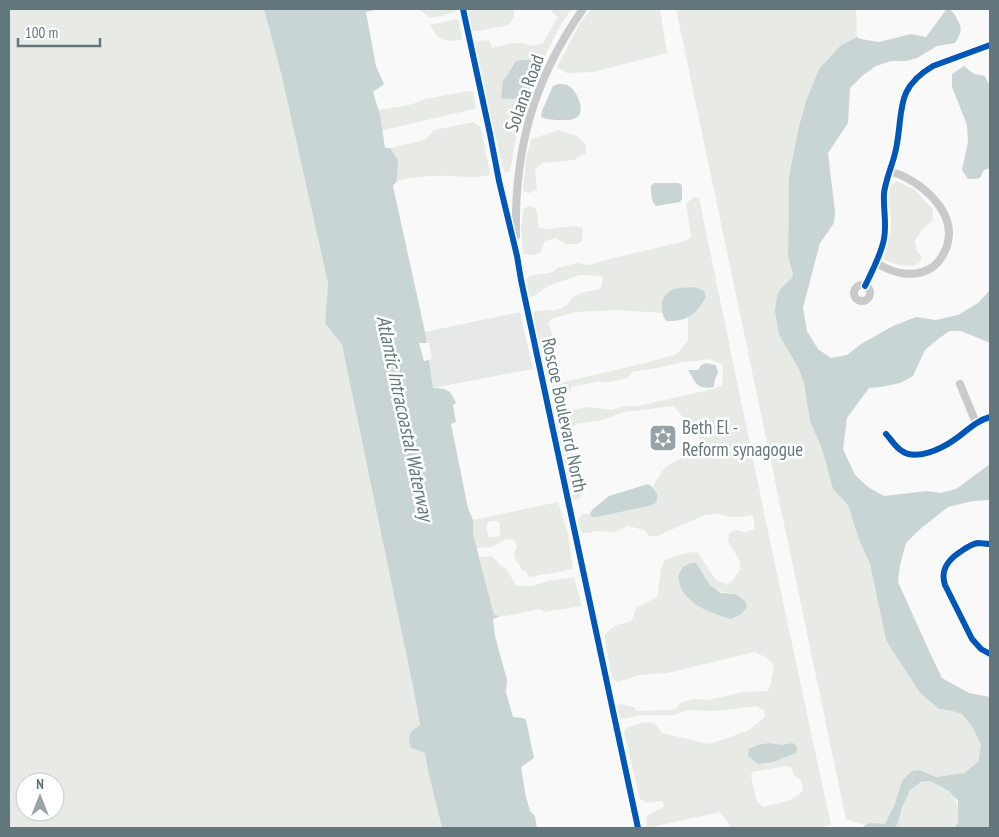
<svg xmlns="http://www.w3.org/2000/svg" width="999" height="837" font-family="'PT Sans Narrow',sans-serif">
  <style>
    .built { fill: #e7e9e9 }
    .green { fill: #e8eae6; fill-rule: evenodd }
    .water { fill: #c9d5d5 }
    .pier { fill: #f9f9f9 }
    .lines { fill: none; stroke-linecap: round; stroke-linejoin: round }
    .minor { stroke: #c8cacb; stroke-width: 8 }
    .cycleway-casing { stroke: #fff; stroke-width: 9 }
    .cycleway { stroke: #0057b8; stroke-width: 6 }
    .labels { text-anchor: middle; stroke-width: 5; stroke-linejoin: round; paint-order: stroke }
    .street-label { font-size: 19px; fill: #61777b; stroke: #fff }
    .poi-label { font-size: 19px; fill: #61777b; stroke: #fff; text-anchor: start }
    .water-label { font-size: 20px; font-style: italic; fill: #617b7b; stroke: #fff }
  </style>
  <rect width="100%" height="100%" fill="#f9f9f9"/>
  <path class="built" d="M 520,312 L 533,369 L 433,388 L 425,332 Z"/>
  <path class="green" d="M 9,9 L 264,9 L 281,73 L 328,283 L 325,323 L 342,345 L 413,687 L 420,726 L 411,748 L 425,753 L 428,771 L 442,828 L 9,828 ZM 25,782 L 55,782 L 55,812 L 25,812 Z
    M 419,9 L 456,9 L 456,10 L 455,12 L 437,17 L 429,17 Z
    M 467,9 L 514,9 L 514,16 L 509,25 L 478,31 L 473,31 L 471,27 Z
    M 549,9 L 571,9 L 559,28 L 542,62 L 533,60 L 508,74 L 503,80 L 522,98 L 528,92 L 518,126 L 510,172 L 505,173 L 502,164 L 473,43 L 477,41 L 489,40 L 492,48 L 512,43 L 522,43 L 533,46 L 543,43 L 558,17 Z
    M 591,9 L 660,9 L 667,53 L 593,72 L 567,73 L 557,67 L 579,25 Z
    M 676,9 L 856,9 L 857,37 L 841,45 L 819,69 L 806,101 L 798,130 L 789,176 L 788,257 L 793,274 L 792,278 L 781,288 L 798,367 L 804,383 L 810,421 L 822,449 L 833,488 L 848,504 L 859,540 L 870,564 L 886,640 L 939,709 L 952,711 L 962,714 L 973,728 L 981,745 L 978,762 L 964,773 L 936,777 L 919,770 L 902,781 L 894,806 L 885,825 L 868,823 L 864,825 L 846,819 Z
    M 456,19 L 459,21 L 462,37 L 461,40 C 443,42 439,41 430,25 Z
    M 469,91 L 473,92 L 476,107 L 474,109 L 384,130 L 382,132 L 378,110 C 392,107 411,107 424,99 Z
    M 474,122 L 481,128 L 490,174 C 480,180 449,175 436,176 C 423,176 409,178 397,181 L 398,160 L 390,148 L 425,140 L 434,130 Z
    M 559,130 L 577,136 L 586,145 L 586,153 L 574,160 L 542,163 L 535,169 L 537,190 L 529,193 L 523,191 L 526,160 L 531,139 Z
    M 896,181 L 914,189 L 933,210 L 933,220 L 921,231 L 915,241 L 917,251 L 922,258 C 917,272 895,264 884,260 C 881,249 891,237 891,226 C 892,215 887,204 888,194 C 889,187 892,185 896,181 Z
    M 693,197 L 699,198 L 766,522 L 831,825 L 818,828 L 729,828 L 729,824 L 720,812 L 647,828 L 646,816 L 665,806 L 662,801 L 647,803 L 640,799 L 624,733 L 625,729 C 640,723 652,715 662,733 L 709,744 L 725,739 L 749,730 L 765,717 L 764,710 L 756,706 L 719,711 L 688,710 L 675,715 L 641,715 L 623,719 L 620,718 L 617,706 L 620,704 L 634,707 L 637,711 L 669,710 L 676,709 L 680,703 L 694,699 L 708,700 L 743,692 L 768,691 L 771,683 L 774,665 L 767,658 L 755,652 L 667,673 L 639,675 L 618,682 L 612,678 L 604,636 C 608,632 612,627 617,625 C 630,621 632,625 636,608 L 657,597 L 662,564 L 666,559 L 691,552 L 698,553 L 716,580 L 727,584 L 733,580 L 740,570 L 740,561 L 728,541 L 729,533 L 736,530 L 745,532 L 755,529 L 753,515 L 739,517 L 731,517 L 717,514 L 705,515 L 657,536 L 649,536 L 644,530 L 628,526 L 615,532 L 594,531 L 590,533 L 582,533 L 578,519 L 583,514 L 590,514 L 592,517 L 597,517 L 649,506 L 657,494 L 653,486 L 666,466 L 694,451 L 700,440 L 697,431 L 689,425 L 674,406 L 624,412 L 602,420 L 576,424 L 568,431 L 571,451 L 582,490 L 580,499 L 575,500 L 572,496 L 555,420 L 561,414 L 570,410 L 589,407 L 612,410 L 626,406 L 638,406 L 713,389 L 722,385 L 723,373 L 722,364 L 708,359 L 697,361 L 683,362 L 657,368 L 632,372 L 628,378 L 604,383 L 600,381 L 572,387 L 566,399 L 556,399 L 551,392 L 551,385 L 650,362 L 677,354 L 688,340 L 688,318 L 701,306 L 661,306 L 663,313 L 618,310 L 575,312 L 551,319 L 548,323 L 557,347 L 552,358 L 552,374 L 548,377 L 546,375 L 533,315 L 535,311 L 556,310 L 566,306 L 574,296 L 584,292 L 601,289 L 603,279 L 602,276 L 580,275 L 548,286 L 534,296 L 529,297 L 526,279 L 529,276 L 553,272 L 557,268 L 577,263 L 589,265 L 613,258 L 686,241 L 691,237 L 686,204 ZM 703,576 C 714,590 718,592 736,594 L 690,600 ZM 786,766 L 791,767 L 794,775 L 801,780 L 803,790 C 795,802 777,803 764,807 L 757,802 L 751,776 L 752,772 Z
    M 530,206 L 535,208 L 538,216 L 538,227 C 553,233 569,222 583,228 L 582,241 L 578,244 L 566,244 L 556,238 L 545,241 L 541,252 L 533,255 L 523,254 L 521,229 L 524,208 Z
    M 558,502 L 568,534 L 573,568 L 559,572 L 529,577 L 526,571 L 522,570 L 518,562 L 516,561 L 514,553 L 517,547 L 515,540 L 507,539 L 492,547 L 476,548 L 473,534 L 473,520 ZM 494,521 L 498,521 L 500,524 L 500,536 L 494,537 L 489,537 L 486,528 L 488,522 Z
    M 492,556 L 501,566 L 506,568 L 516,586 L 532,586 L 548,581 L 574,577 L 582,606 L 545,612 L 539,609 L 507,616 L 494,615 L 479,557 Z
    M 930,781 C 947,790 957,792 958,812 C 958,819 958,822 955,828 L 895,828 C 907,809 901,783 930,781 Z"/>
  <path class="water" d="M 264,9 L 379,9 L 366,12 L 376,66 L 384,84 L 373,92 L 380,115 L 385,148 L 390,148 L 398,160 L 397,181 L 393,186 L 425,332 L 433,388 C 448,389 450,389 456,403 L 453,405 L 456,422 L 451,424 L 468,508 L 473,520 L 473,534 L 494,615 L 501,616 L 493,619 L 495,636 L 507,680 L 506,692 L 513,717 L 523,718 L 526,720 L 534,758 L 521,767 L 526,797 L 530,811 L 535,816 L 537,828 L 442,828 L 428,771 L 425,753 L 411,748 C 407,735 409,733 420,725 L 413,687 L 342,345 L 325,323 L 328,283 L 281,73 Z
    M 949,9 C 953,12 955,14 957,19 C 963,28 961,34 955,43 L 937,46 L 917,58 L 906,61 L 891,61 L 876,66 L 862,76 L 850,88 L 848,123 L 828,153 L 835,212 L 834,223 L 820,243 L 803,308 L 807,331 L 818,349 L 831,358 L 847,355 L 861,344 L 893,326 L 916,317 L 936,320 L 958,315 L 978,303 L 990,290 L 990,343 L 961,331 L 950,331 L 938,339 L 925,350 L 913,376 L 900,383 L 881,387 L 869,388 L 847,418 L 843,449 L 855,475 L 868,487 L 884,496 L 927,491 L 940,493 L 956,489 L 990,464 L 990,500 L 973,501 L 948,507 L 919,530 L 906,543 L 900,565 L 898,582 L 930,653 L 942,678 L 969,693 L 990,697 L 990,828 L 955,828 L 958,822 L 958,801 L 949,791 L 930,781 L 921,782 L 910,790 L 902,808 L 898,823 L 895,828 L 863,828 C 867,820 877,824 885,824 L 894,806 L 902,781 L 912,771 L 919,770 L 936,777 L 964,773 L 978,762 L 981,745 L 973,728 L 962,714 L 952,711 L 939,709 L 920,693 L 886,640 L 870,564 L 859,540 L 848,505 L 833,489 L 822,449 L 810,421 L 804,383 L 798,367 L 779,335 L 775,311 L 777,296 L 781,288 L 792,278 L 793,274 L 788,257 L 789,176 L 798,130 L 806,101 L 819,69 L 841,45 L 857,37 L 861,39 L 879,42 L 911,34 L 926,37 L 946,10 Z
    M 523,60 L 533,60 L 542,62 L 528,92 L 522,98 L 511,99 L 501,98 L 503,80 L 508,74 L 516,61 Z
    M 964,66 L 974,74 L 985,76 L 990,87 L 989,125 L 990,128 L 990,168 L 984,170 L 980,178 L 975,179 L 968,179 L 962,170 L 968,142 L 967,125 L 952,87 L 952,74 Z
    M 558,84 C 562,84 566,84 569,86 C 577,91 586,111 577,117 C 572,121 566,120 561,120 C 554,120 547,120 541,117 L 542,111 L 553,86 Z
    M 654,183 L 678,183 L 682,185 L 682,199 L 680,202 L 656,206 C 651,201 651,193 651,186 Z
    M 696,287 L 704,291 L 706,297 C 696,315 686,322 666,321 C 659,311 660,295 672,290 C 677,287 690,288 696,287 Z
    M 706,363 L 716,365 L 718,373 L 715,379 L 714,387 C 695,390 696,382 688,370 L 697,370 L 699,369 L 701,365 Z
    M 648,484 C 654,487 660,495 656,502 C 655,504 651,505 649,506 L 597,517 L 592,517 L 590,514 L 592,510 L 609,496 Z
    M 691,563 L 696,563 L 710,585 L 721,593 L 736,594 L 745,601 L 747,607 L 740,615 L 731,619 C 713,614 690,606 681,588 C 679,584 679,580 678,576 L 683,567 Z
    M 769,743 L 782,745 L 793,743 L 797,747 L 796,753 L 773,762 L 758,764 L 748,756 L 749,749 L 757,745 Z"/>
  <path class="pier" d="M 419,343 L 429,343 L 432,359 L 424,361 Z"/>
  <g class="lines">
    <path class="minor" d="M 463,9 L 490,134 L 499,181 L 517,256 L 521,280 L 638,828
      M 516,236 C 514,150 533,80 583,9
      M 876,263 C 884,267 892,272 901,273 C 913,275 925,273 934,266 C 940,261 944,254 947,246 C 958,211 919,179 889,171
      M854 293a8 8 0 1 1 16 0a8 8 0 1 1-16 0Z
      M 865,286 C 872,271 881,255 884,239 C 887,224 883,209 884,193 C 886,178 893,164 896,149 C 904,111 894,89 933,66 L 990,45
      M 960,384 L 976,423
      M 886,434 C 891,439 895,447 902,451 C 916,461 941,449 954,440 C 966,432 975,421 990,417
      M 990,544 C 986,544 982,543 978,543 C 971,544 966,548 960,552 C 948,560 940,570 945,585 L 972,639 L 981,649 L 990,654"/>
    <defs>
      <path id="cycleway" d="M 463,9 L 490,134 L 499,181 L 517,256 L 521,280 L 638,828
        M 865,286 C 872,271 881,255 884,239 C 887,224 883,209 884,193 C 886,178 893,164 896,149 C 904,111 894,89 933,66 L 990,45
        M 886,434 C 891,439 895,447 902,451 C 916,461 941,449 954,440 C 966,432 975,421 990,417
        M 990,544 C 986,544 982,543 978,543 C 971,544 966,548 960,552 C 948,560 940,570 945,585 L 972,639 L 981,649 L 990,654"/>
    </defs>
    <use href="#cycleway" class="cycleway-casing"/>
    <use href="#cycleway" class="cycleway"/>
  </g>
  <defs>
    <symbol id="synagogue-square" viewBox="-11 -11 22 22"><rect x="-9" y="-9" width="18" height="18" rx="4" fill="#96a4a7" stroke="#fff"/><path d="M0-6.5L5.6 3.2H-5.6ZM0 6.5L5.6-3.2H-5.6Z" fill="#fff"/></symbol>
  </defs>
  <g fill-rule="evenodd">
    <use href="#synagogue-square" x="647" y="422" width="32" height="32"/>
  </g>
  <g class="labels">
    <g class="street-label">
      <text transform="translate(524 93) rotate(-70)" y="7">Solana Road</text>
      <text transform="translate(565 415) rotate(78)" y="7">Roscoe Boulevard North</text>
    </g>
    <g class="poi-label">
      <text x="682" y="434">Beth El -<tspan x="682" dy="22">Reform synagogue</tspan></text>
    </g>
    <g class="water-label">
      <text transform="translate(405 418) rotate(78)" y="7">Atlantic Intracoastal Waterway</text>
    </g>
  </g>
  <rect width="999" height="837" fill="none" stroke="#61777b" stroke-width="20"/>
  <g transform="translate(40 797)"><circle r="24" fill="#ffffff" stroke="#c0c9ca"/>
  <path d="M0-4L9 19L0 12L-9 19Z" fill="#96a4a7"/>
  <text y="-8" font-size="14" font-weight="bold" text-anchor="middle" fill="#61777b">N</text>
  </g>
  <path d="M18 38v8h82v-8" fill="none" stroke="#61777b" stroke-width="2.5"/>
  <text x="25" y="38" font-size="15" fill="#61777b" stroke="#ffffff" stroke-width="4" paint-order="stroke">100 m</text>
</svg>
